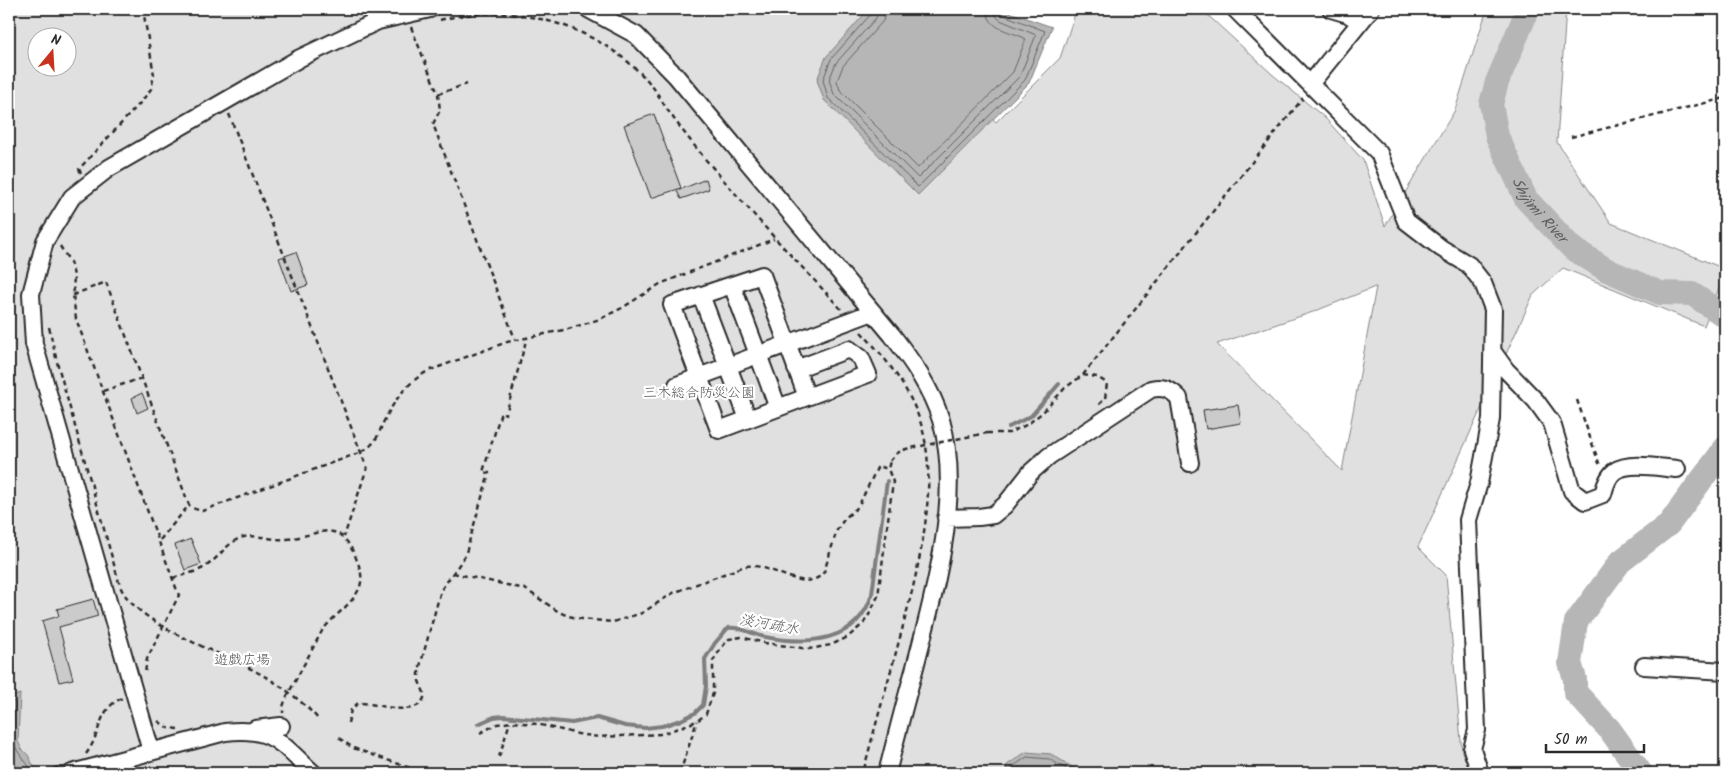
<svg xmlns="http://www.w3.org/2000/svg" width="1734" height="782" font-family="Kalam,'Klee One',sans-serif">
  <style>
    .green { fill: #e0e0e0; stroke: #868686; fill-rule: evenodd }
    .water { fill: #b6b6b6; stroke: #7e7e7e }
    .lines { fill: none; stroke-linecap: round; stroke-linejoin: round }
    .shore { stroke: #636363; stroke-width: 1 }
    .stream { stroke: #7e7e7e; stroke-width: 4 }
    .river { stroke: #b6b6b6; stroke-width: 24 }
    .building { fill: #cbcbcb; stroke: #2b2b2b }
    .minor-casing { stroke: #2b2b2b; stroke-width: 20 }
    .path { stroke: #2b2b2b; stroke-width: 2.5; stroke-dasharray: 5 4; stroke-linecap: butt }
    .minor { stroke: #fff; stroke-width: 16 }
    .path-bridge { stroke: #2b2b2b; stroke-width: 2.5; stroke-dasharray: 5 4; stroke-linecap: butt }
    .labels { text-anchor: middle; stroke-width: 4.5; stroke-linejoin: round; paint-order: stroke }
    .park-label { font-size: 14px; fill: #585858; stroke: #fff }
    .water-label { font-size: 15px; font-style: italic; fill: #5c5c5c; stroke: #fff }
  </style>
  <rect width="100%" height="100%" fill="#fff"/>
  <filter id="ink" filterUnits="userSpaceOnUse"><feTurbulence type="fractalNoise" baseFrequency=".02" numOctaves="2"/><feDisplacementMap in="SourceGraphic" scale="10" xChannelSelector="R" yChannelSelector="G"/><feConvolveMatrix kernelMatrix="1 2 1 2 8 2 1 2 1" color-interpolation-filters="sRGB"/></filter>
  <g filter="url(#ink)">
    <path class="green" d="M 9,9 L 883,9 L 996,122 L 1060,58 L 1075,14 L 1073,9 L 1201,9 L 1272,74 L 1325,118 L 1363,160 L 1385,226 L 1455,110 L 1487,9 L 1566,9 L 1557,142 L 1611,223 L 1725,269 L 1725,273 L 1704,326 L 1563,268 L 1533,295 L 1418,547 L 1446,575 L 1462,752 L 1471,773 L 9,773 ZM 38,38 L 68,38 L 68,68 L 38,68 ZM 1375,287 L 1376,287 L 1342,471 L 1217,344 L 1313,312 Z"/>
    <path class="water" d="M 869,9 L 1000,9 L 1052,27 L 1029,83 L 918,195 L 824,100 L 817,80 L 826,57 Z
      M 20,694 L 18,741 L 21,748 L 28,755 L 37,773 L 9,773 L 9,697 Z
      M 1026,752 L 1051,754 L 1082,773 L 1006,773 L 1007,765 Z"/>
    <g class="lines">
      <path class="shore" d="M 872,9 L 871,14 L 831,59 L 823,80 L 828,98 L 918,187 L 1025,80 L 1045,31 L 1004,15 L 1001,9
        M 879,9 L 876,18 L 836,63 L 829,80 L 834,94 L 918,178 L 1020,76 L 1036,35 L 1000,20 L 996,16 L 995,9
        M 886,9 L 883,21 L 843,66 L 837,81 L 840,90 L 918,168 L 1013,72 L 1026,39 C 1011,30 988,31 987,9
        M 9,701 L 13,701 L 15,703 C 14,717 9,738 17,750 C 22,759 28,762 32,773
        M 1011,773 L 1012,767 L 1027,757 L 1049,759 L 1073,773"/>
      <path class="stream" d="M 1009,427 L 1031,416 L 1059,384
        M 478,724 L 494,717 L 503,716 L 572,723 L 597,718 L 625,726 L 645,728 L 662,726 L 681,720 L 695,713 L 703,705 L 706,686 L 705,659 L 715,643 L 728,628 C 740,626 754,635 765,637 C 807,645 858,643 872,594 L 887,481"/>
      <g class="river">
        <path id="s1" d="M 1528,9 L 1497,82 L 1491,104 L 1497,136 L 1526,199 L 1572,248 L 1607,270 L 1660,293 L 1692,294 L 1725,316"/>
        <path d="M 1641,773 L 1610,730 L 1575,692 L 1575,679 L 1570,663 L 1576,622 L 1620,562 L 1669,524 L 1725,448"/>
      </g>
    </g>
    <path class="building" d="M 654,114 L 681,188 L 651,198 L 624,125 Z
      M 706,179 L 709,189 L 681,199 L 677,191 Z
      M 296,252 L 308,285 L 291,291 L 279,258 Z
      M 142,393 L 148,408 L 137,413 L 132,398 Z
      M 1238,405 L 1241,423 L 1206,429 L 1203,410 Z
      M 191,539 L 201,564 L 185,570 L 175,545 Z
      M 93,599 L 98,616 L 59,627 L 73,679 L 59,682 L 42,621 L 59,616 L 57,609 Z"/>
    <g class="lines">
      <defs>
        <path id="minor" d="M 588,9 L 636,35 L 676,76 L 892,335 C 912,361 931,388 941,420 C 963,495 934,593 915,667 C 905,702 896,738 887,773
          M 1235,9 L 1379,153 L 1406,221 L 1441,248 L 1469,265 L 1483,283 L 1493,309 L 1491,419 L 1479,483 L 1468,520 L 1477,730 L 1472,749 L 1480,773
          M 1331,9 L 1348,14 L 1360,22
          M 1311,83 L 1371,9
          M 732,285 L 778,408
          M 701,295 L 748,419
          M 1493,352 L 1506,370 L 1536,401 L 1552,423 L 1572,491 L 1585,501 L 1603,494 C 1605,486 1608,476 1615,471 C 1629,461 1661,468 1677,469
          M 796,369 L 849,349 L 861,358 L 868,374 L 719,430 L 672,305 L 762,275 L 807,397
          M 677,385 L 873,312
          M 946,518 L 979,517 L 993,515 L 1005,505 L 1031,472 L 1049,456 L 1151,389 C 1163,386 1170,389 1179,398 L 1190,463
          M 1644,666 L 1725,671
          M 255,729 L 281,726
          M 151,751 L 34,344 L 31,294 L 45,241 L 72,197 L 109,168 L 300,58 L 378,21 L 430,9
          M 72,773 L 225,732 C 273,726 281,744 313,773"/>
      </defs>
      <use href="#minor" class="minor-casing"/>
      <path class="path" d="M 440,20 C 514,1 596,24 648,81 C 656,90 662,102 669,112 C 681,129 693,144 706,160 C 729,186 751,212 774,237 C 796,261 819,285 841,309
        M 411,27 L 438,94 L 440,110 L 433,124 L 515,339
        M 438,94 L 467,84
        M 229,114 L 367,468 L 344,537
        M 1571,137 L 1725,98
        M 81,173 L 79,169 L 141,102 L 151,89 L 154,75 L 143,9
        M 60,246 L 70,262 L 74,275 L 73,295 L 76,319 L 178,593 L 179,595 L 147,659 L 145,673
        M 73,295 L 106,282 L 189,505 L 192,508 L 202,511 L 356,454 C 362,451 368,449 372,444 C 378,438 380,430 383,423 C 394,401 406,383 428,371 L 507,342 L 568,329 L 600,319 L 622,308 L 660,284 L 774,239
        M 49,327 L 57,362 L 120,586 C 136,625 218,651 255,671 C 278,683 302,700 319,720
        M 861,332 C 886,358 910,389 921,424 C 942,493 913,588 895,656 C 884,695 873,734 863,773
        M 1083,375 L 1303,98
        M 103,391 L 142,378
        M 1577,400 L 1600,466
        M 987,433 L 1009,433 L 1028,424 L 1043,412 L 1065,388 L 1083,375 L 1097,377 L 1107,383 L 1105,399 L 1098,405
        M 160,540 L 189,505
        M 453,573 L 525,589 L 559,612 L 568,616 L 582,619 L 613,622 L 642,613 L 673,593 L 745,566 C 772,562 805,596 824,572 L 837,530 L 845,518 L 858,507 L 878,466 L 888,469
        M 173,578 C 185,574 200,572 209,564 C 219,557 226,545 238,539 C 253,532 270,541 287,539 C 321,535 338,516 356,558 C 361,570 364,580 358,591 C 349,607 333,616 322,631 L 286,698 L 283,707 L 283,713
        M 158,721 L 168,728 L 178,729
        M 348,723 L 351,710 L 358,703 C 377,702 418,721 425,695 L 419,681 L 419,670 L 441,590 L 465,556 L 489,473 L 483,472 L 501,412 L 506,414 L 527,337
        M 480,733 L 497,724 L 511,722 L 537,724 L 578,734 L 599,737 L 662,734 L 697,721 L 706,714 L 713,693 L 713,661 L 721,648 L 729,639 L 741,637 L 765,643 L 809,649 L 831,645 L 848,637 L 864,623 L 870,613 L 878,596 L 893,482 L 888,469 L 890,461
        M 339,738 L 353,748 L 413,769 L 418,773
        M 86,754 C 89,750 92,745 94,740 C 101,724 103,705 123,698
        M 499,757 L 510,722
        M 36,773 L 59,767
        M 680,773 L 697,721"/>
      <use href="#minor" class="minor"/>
      <path class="path-bridge" d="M 890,461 L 897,453 L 906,449 L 987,433"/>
    </g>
  </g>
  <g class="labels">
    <g class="park-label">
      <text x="699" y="397">三木総合防災公園</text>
      <text x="242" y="664">遊戯広場</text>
    </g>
    <g class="water-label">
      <text dy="5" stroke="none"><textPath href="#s1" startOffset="221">Shijimi River</textPath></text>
      <text transform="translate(769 624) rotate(10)" y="5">淡河疏水</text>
    </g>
  </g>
  <rect width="1734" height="782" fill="none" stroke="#fff" stroke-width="30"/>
  <rect x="15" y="15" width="1704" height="752" fill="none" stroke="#2b2b2b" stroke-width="2" filter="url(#ink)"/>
  <g transform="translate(52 52) rotate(18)"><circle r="24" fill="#ffffff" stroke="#aaaaaa"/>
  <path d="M0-4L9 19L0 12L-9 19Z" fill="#c8321e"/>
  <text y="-8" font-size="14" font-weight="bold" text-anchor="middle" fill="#2b2b2b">N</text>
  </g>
  <path d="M1546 744v8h98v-8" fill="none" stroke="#2b2b2b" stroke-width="2.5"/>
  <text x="1554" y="744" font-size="15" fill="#2b2b2b" stroke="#ffffff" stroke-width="4" paint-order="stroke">50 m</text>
</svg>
